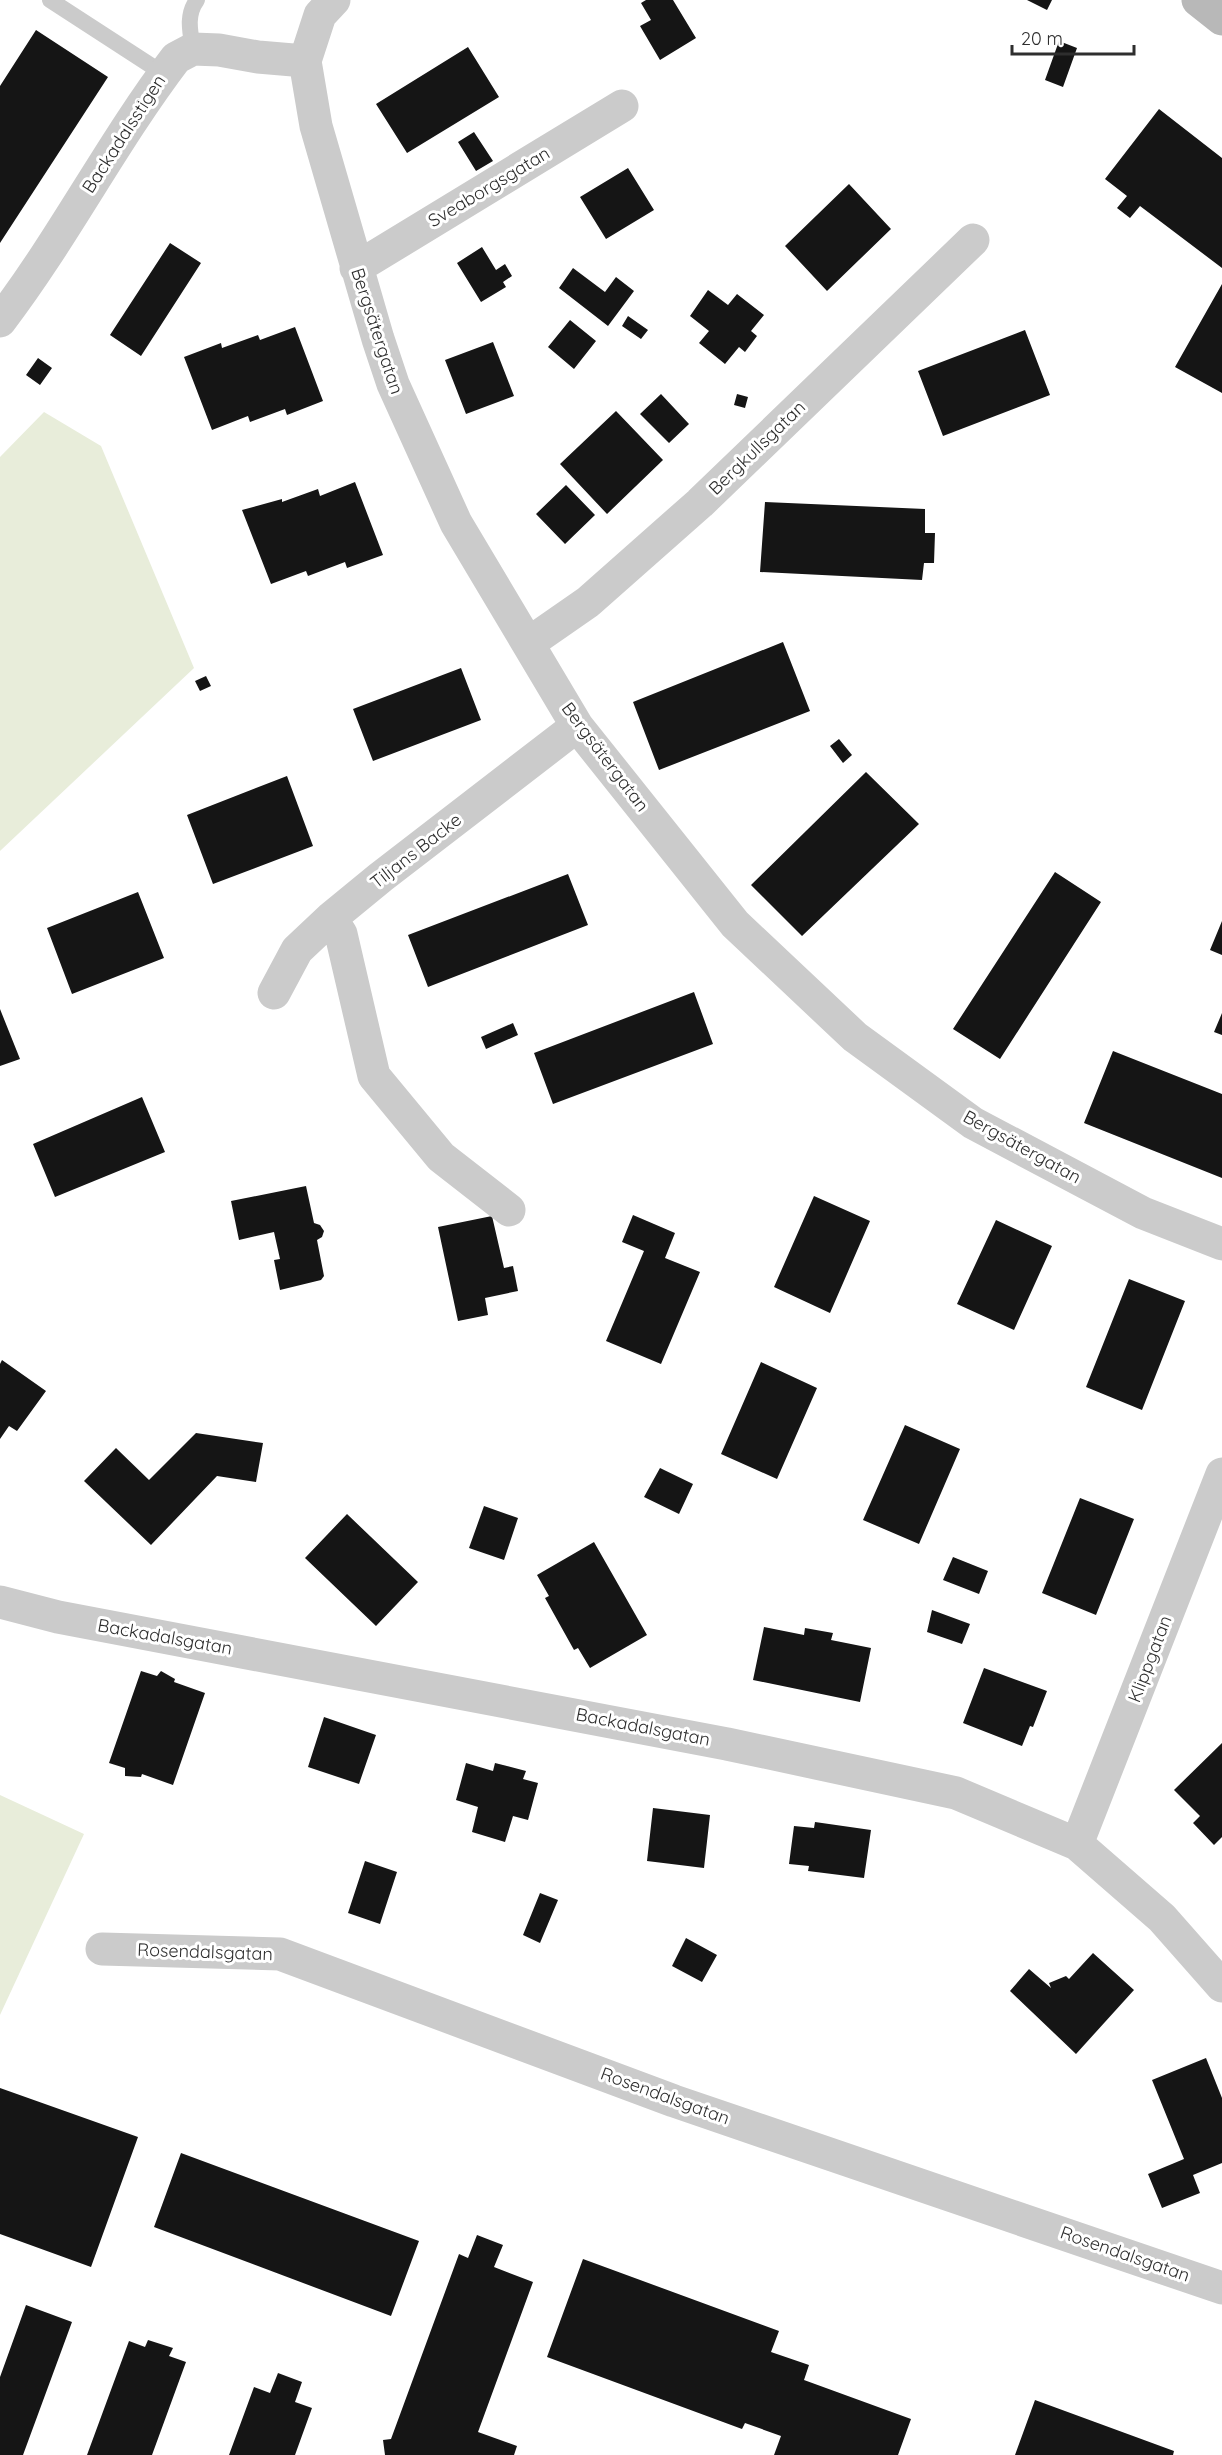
<svg xmlns="http://www.w3.org/2000/svg" width="1222" height="2455" font-family="Quicksand,sans-serif">
  <style>
    .green { fill: #e8edda }
    .building { fill: #151515 }
    .lines { fill: none; stroke-linecap: round; stroke-linejoin: round }
    .lane { stroke: #cbcbcb; stroke-width: 16 }
    .street { stroke: #cbcbcb; stroke-width: 33 }
    .secondary { stroke: #b8b8b8; stroke-width: 33 }
    .labels { text-anchor: middle; stroke-width: 6; stroke-linejoin: round; paint-order: stroke }
    .street-label { font-size: 18px; fill: #2e2e2e; stroke: #fff }
  </style>
  <rect width="100%" height="100%" fill="#fff"/>
  <path class="green" d="M 44,412 L 101,446 L 194,668 L 0,851 L 0,457 Z
    M 0,1795 L 84,1834 L 0,2015 Z"/>
  <path class="building" d="M 646,0 L 673,0 L 696,38 L 660,60 L 640,26 L 651,20 L 641,3 Z
    M 1027,0 L 1052,0 L 1047,10 Z
    M 36,30 L 108,77 L 0,243 L 0,86 Z
    M 1059,41 L 1077,48 L 1063,87 L 1045,80 Z
    M 468,47 L 499,97 L 407,153 L 376,104 Z
    M 1159,109 L 1222,158 L 1222,268 L 1140,206 L 1130,218 L 1117,208 L 1127,196 L 1105,179 Z
    M 474,132 L 493,161 L 476,171 L 458,142 Z
    M 628,168 L 654,210 L 606,239 L 580,197 Z
    M 849,184 L 891,229 L 827,291 L 785,246 Z
    M 170,243 L 201,263 L 141,356 L 110,335 Z
    M 482,247 L 496,270 L 505,264 L 512,276 L 503,282 L 506,287 L 481,302 L 457,263 Z
    M 573,268 L 605,292 L 616,277 L 634,291 L 608,326 L 559,288 Z
    M 1222,284 L 1222,393 L 1175,367 Z
    M 708,290 L 728,305 L 737,294 L 764,315 L 751,331 L 757,336 L 745,352 L 739,347 L 725,364 L 699,343 L 709,331 L 690,316 Z
    M 628,316 L 648,330 L 641,339 L 622,326 Z
    M 570,320 L 596,341 L 574,369 L 548,347 Z
    M 295,327 L 323,401 L 287,415 L 285,409 L 250,422 L 248,416 L 212,430 L 184,357 L 221,343 L 222,348 L 258,335 L 260,340 Z
    M 1025,330 L 1050,395 L 943,436 L 918,371 Z
    M 493,342 L 514,396 L 466,414 L 445,360 Z
    M 38,358 L 52,368 L 40,385 L 26,375 Z
    M 661,394 L 689,424 L 669,443 L 640,414 Z
    M 737,394 L 748,397 L 745,408 L 734,405 Z
    M 616,411 L 663,460 L 607,514 L 560,464 Z
    M 355,482 L 383,555 L 347,568 L 345,562 L 308,576 L 306,571 L 271,584 L 242,510 L 282,499 L 282,502 L 318,489 L 320,496 Z
    M 566,485 L 595,515 L 565,544 L 536,514 Z
    M 765,502 L 925,509 L 925,533 L 935,533 L 934,563 L 924,563 L 922,580 L 760,572 Z
    M 783,642 L 810,711 L 659,770 L 633,702 Z
    M 461,668 L 481,720 L 373,761 L 353,709 Z
    M 206,676 L 211,686 L 200,691 L 195,681 Z
    M 839,739 L 852,755 L 843,763 L 830,746 Z
    M 866,772 L 919,824 L 802,936 L 751,885 Z
    M 287,776 L 313,846 L 213,884 L 187,815 Z
    M 1055,872 L 1101,902 L 1000,1059 L 953,1029 Z
    M 568,874 L 588,925 L 428,987 L 408,935 Z
    M 138,892 L 164,958 L 72,994 L 47,928 Z
    M 1222,921 L 1222,955 L 1210,950 Z
    M 694,992 L 713,1044 L 553,1104 L 534,1053 Z
    M 0,1009 L 20,1059 L 0,1066 Z
    M 1222,1013 L 1222,1035 L 1214,1032 Z
    M 513,1023 L 518,1035 L 486,1049 L 481,1037 Z
    M 1113,1051 L 1222,1094 L 1222,1178 L 1084,1123 Z
    M 142,1097 L 165,1152 L 55,1197 L 33,1144 Z
    M 306,1186 L 314,1223 L 320,1225 L 324,1231 L 322,1237 L 317,1240 L 324,1276 L 321,1280 L 280,1290 L 274,1260 L 280,1259 L 274,1232 L 239,1240 L 231,1201 Z
    M 814,1196 L 870,1221 L 830,1313 L 774,1287 Z
    M 633,1215 L 675,1233 L 665,1258 L 700,1272 L 661,1364 L 606,1341 L 644,1251 L 622,1242 Z
    M 492,1216 L 504,1268 L 513,1266 L 518,1291 L 485,1298 L 488,1315 L 458,1321 L 438,1227 Z
    M 996,1220 L 1052,1246 L 1014,1330 L 957,1304 Z
    M 1129,1279 L 1185,1301 L 1142,1410 L 1086,1387 Z
    M 2,1360 L 46,1391 L 17,1431 L 9,1426 L 0,1439 L 0,1364 Z
    M 761,1362 L 817,1388 L 777,1479 L 721,1454 Z
    M 905,1425 L 960,1449 L 919,1544 L 863,1520 Z
    M 196,1433 L 263,1443 L 256,1482 L 217,1476 L 151,1545 L 84,1481 L 116,1448 L 149,1480 Z
    M 660,1468 L 693,1484 L 679,1514 L 644,1497 Z
    M 1080,1498 L 1134,1519 L 1096,1615 L 1042,1593 Z
    M 484,1506 L 518,1518 L 504,1560 L 469,1548 Z
    M 347,1514 L 418,1582 L 376,1626 L 305,1558 Z
    M 594,1542 L 647,1635 L 590,1668 L 578,1648 L 574,1650 L 545,1598 L 549,1596 L 537,1575 Z
    M 953,1557 L 988,1571 L 979,1594 L 943,1580 Z
    M 932,1610 L 970,1624 L 962,1644 L 927,1632 Z
    M 764,1627 L 804,1635 L 805,1628 L 833,1633 L 831,1640 L 871,1648 L 860,1702 L 753,1680 Z
    M 984,1668 L 1047,1691 L 1033,1727 L 1030,1726 L 1022,1746 L 963,1723 Z
    M 141,1671 L 157,1676 L 161,1671 L 175,1679 L 174,1682 L 205,1693 L 173,1785 L 142,1774 L 141,1777 L 125,1776 L 125,1768 L 109,1763 Z
    M 324,1717 L 376,1735 L 359,1784 L 308,1767 Z
    M 1222,1743 L 1222,1837 L 1214,1845 L 1193,1823 L 1200,1816 L 1174,1790 Z
    M 466,1763 L 493,1771 L 495,1763 L 526,1771 L 523,1779 L 538,1783 L 528,1820 L 513,1816 L 505,1842 L 472,1832 L 478,1807 L 456,1800 Z
    M 653,1808 L 710,1815 L 704,1868 L 647,1861 Z
    M 815,1822 L 871,1830 L 864,1878 L 808,1871 L 809,1866 L 789,1864 L 794,1826 L 814,1828 Z
    M 365,1861 L 397,1872 L 380,1924 L 348,1913 Z
    M 540,1893 L 558,1900 L 540,1943 L 523,1935 Z
    M 686,1938 L 717,1955 L 702,1982 L 672,1966 Z
    M 1093,1953 L 1134,1990 L 1076,2054 L 1010,1991 L 1029,1969 L 1051,1988 L 1049,1983 L 1066,1976 L 1069,1979 Z
    M 1206,2058 L 1222,2098 L 1222,2163 L 1193,2175 L 1200,2193 L 1162,2208 L 1148,2174 L 1184,2159 L 1152,2080 Z
    M 0,2088 L 138,2137 L 91,2267 L 0,2234 Z
    M 181,2153 L 419,2241 L 391,2316 L 154,2227 Z
    M 477,2235 L 503,2245 L 494,2267 L 533,2282 L 478,2432 L 517,2446 L 514,2455 L 385,2455 L 383,2440 L 391,2439 L 459,2254 L 468,2258 Z
    M 583,2259 L 779,2331 L 771,2352 L 809,2365 L 804,2380 L 911,2419 L 898,2455 L 774,2455 L 781,2436 L 745,2423 L 742,2429 L 547,2357 Z
    M 26,2305 L 72,2322 L 23,2455 L 0,2455 L 0,2377 Z
    M 148,2340 L 173,2348 L 169,2356 L 186,2362 L 152,2455 L 87,2455 L 129,2341 L 145,2347 Z
    M 278,2373 L 302,2382 L 295,2402 L 312,2408 L 295,2455 L 229,2455 L 254,2387 L 270,2393 Z
    M 1035,2400 L 1174,2451 L 1173,2455 L 1015,2455 Z"/>
  <g class="lines">
    <path class="lane" d="M 50,0 L 164,74
      M 193,49 C 190,31 186,15 197,0"/>
    <path class="street" d="M 334,0 L 320,15 L 305,61 L 316,126 L 378,339 L 393,384 L 456,523 L 577,726 L 735,924 L 855,1037 L 973,1123 L 1143,1213 L 1222,1244
      M 356,268 L 622,106
      M 0,321 C 64,237 112,142 176,58 L 193,49 L 219,50 L 258,57 L 305,61
      M 529,643 L 588,602 L 700,503 L 973,240
      M 331,918 L 341,934 L 374,1076 L 441,1157 L 509,1210
      M 274,993 L 297,950 L 331,918 L 381,877 L 577,726
      M 0,1602 L 58,1617 L 727,1744 L 956,1793 L 1077,1844 L 1162,1918 L 1222,1986
      M 1077,1844 L 1222,1474
      M 102,1949 L 280,1954 L 674,2101 L 1222,2288"/>
    <path class="secondary" d="M 1198,0 L 1222,19"/>
  </g>
  <g class="labels">
    <g class="street-label">
      <text transform="translate(124 134) rotate(-57)" y="6">Backadalsstigen</text>
      <text transform="translate(489 187) rotate(-31)" y="6">Sveaborgsgatan</text>
      <text transform="translate(377 331) rotate(72)" y="6">Bergsätergatan</text>
      <text transform="translate(757 448) rotate(-44)" y="6">Bergkullsgatan</text>
      <text transform="translate(605 757) rotate(53)" y="6">Bergsätergatan</text>
      <text transform="translate(416 851) rotate(-38)" y="6">Tiljans Backe</text>
      <text transform="translate(1022 1147) rotate(29)" y="6">Bergsätergatan</text>
      <text transform="translate(165 1637) rotate(10)" y="6">Backadalsgatan</text>
      <text transform="translate(1150 1659) rotate(-69)" y="6">Klippgatan</text>
      <text transform="translate(643 1727) rotate(11)" y="6">Backadalsgatan</text>
      <text transform="translate(205 1952) rotate(2)" y="6">Rosendalsgatan</text>
      <text transform="translate(665 2096) rotate(20)" y="6">Rosendalsgatan</text>
      <text transform="translate(1125 2254) rotate(19)" y="6">Rosendalsgatan</text>
    </g>
  </g>
  <path d="M1012 45v9h122v-9" fill="none" stroke="#2e2e2e" stroke-width="3"/>
  <text x="1021" y="45" font-size="18" fill="#2e2e2e" stroke="#ffffff" stroke-width="4.5" paint-order="stroke">20 m</text>
</svg>
